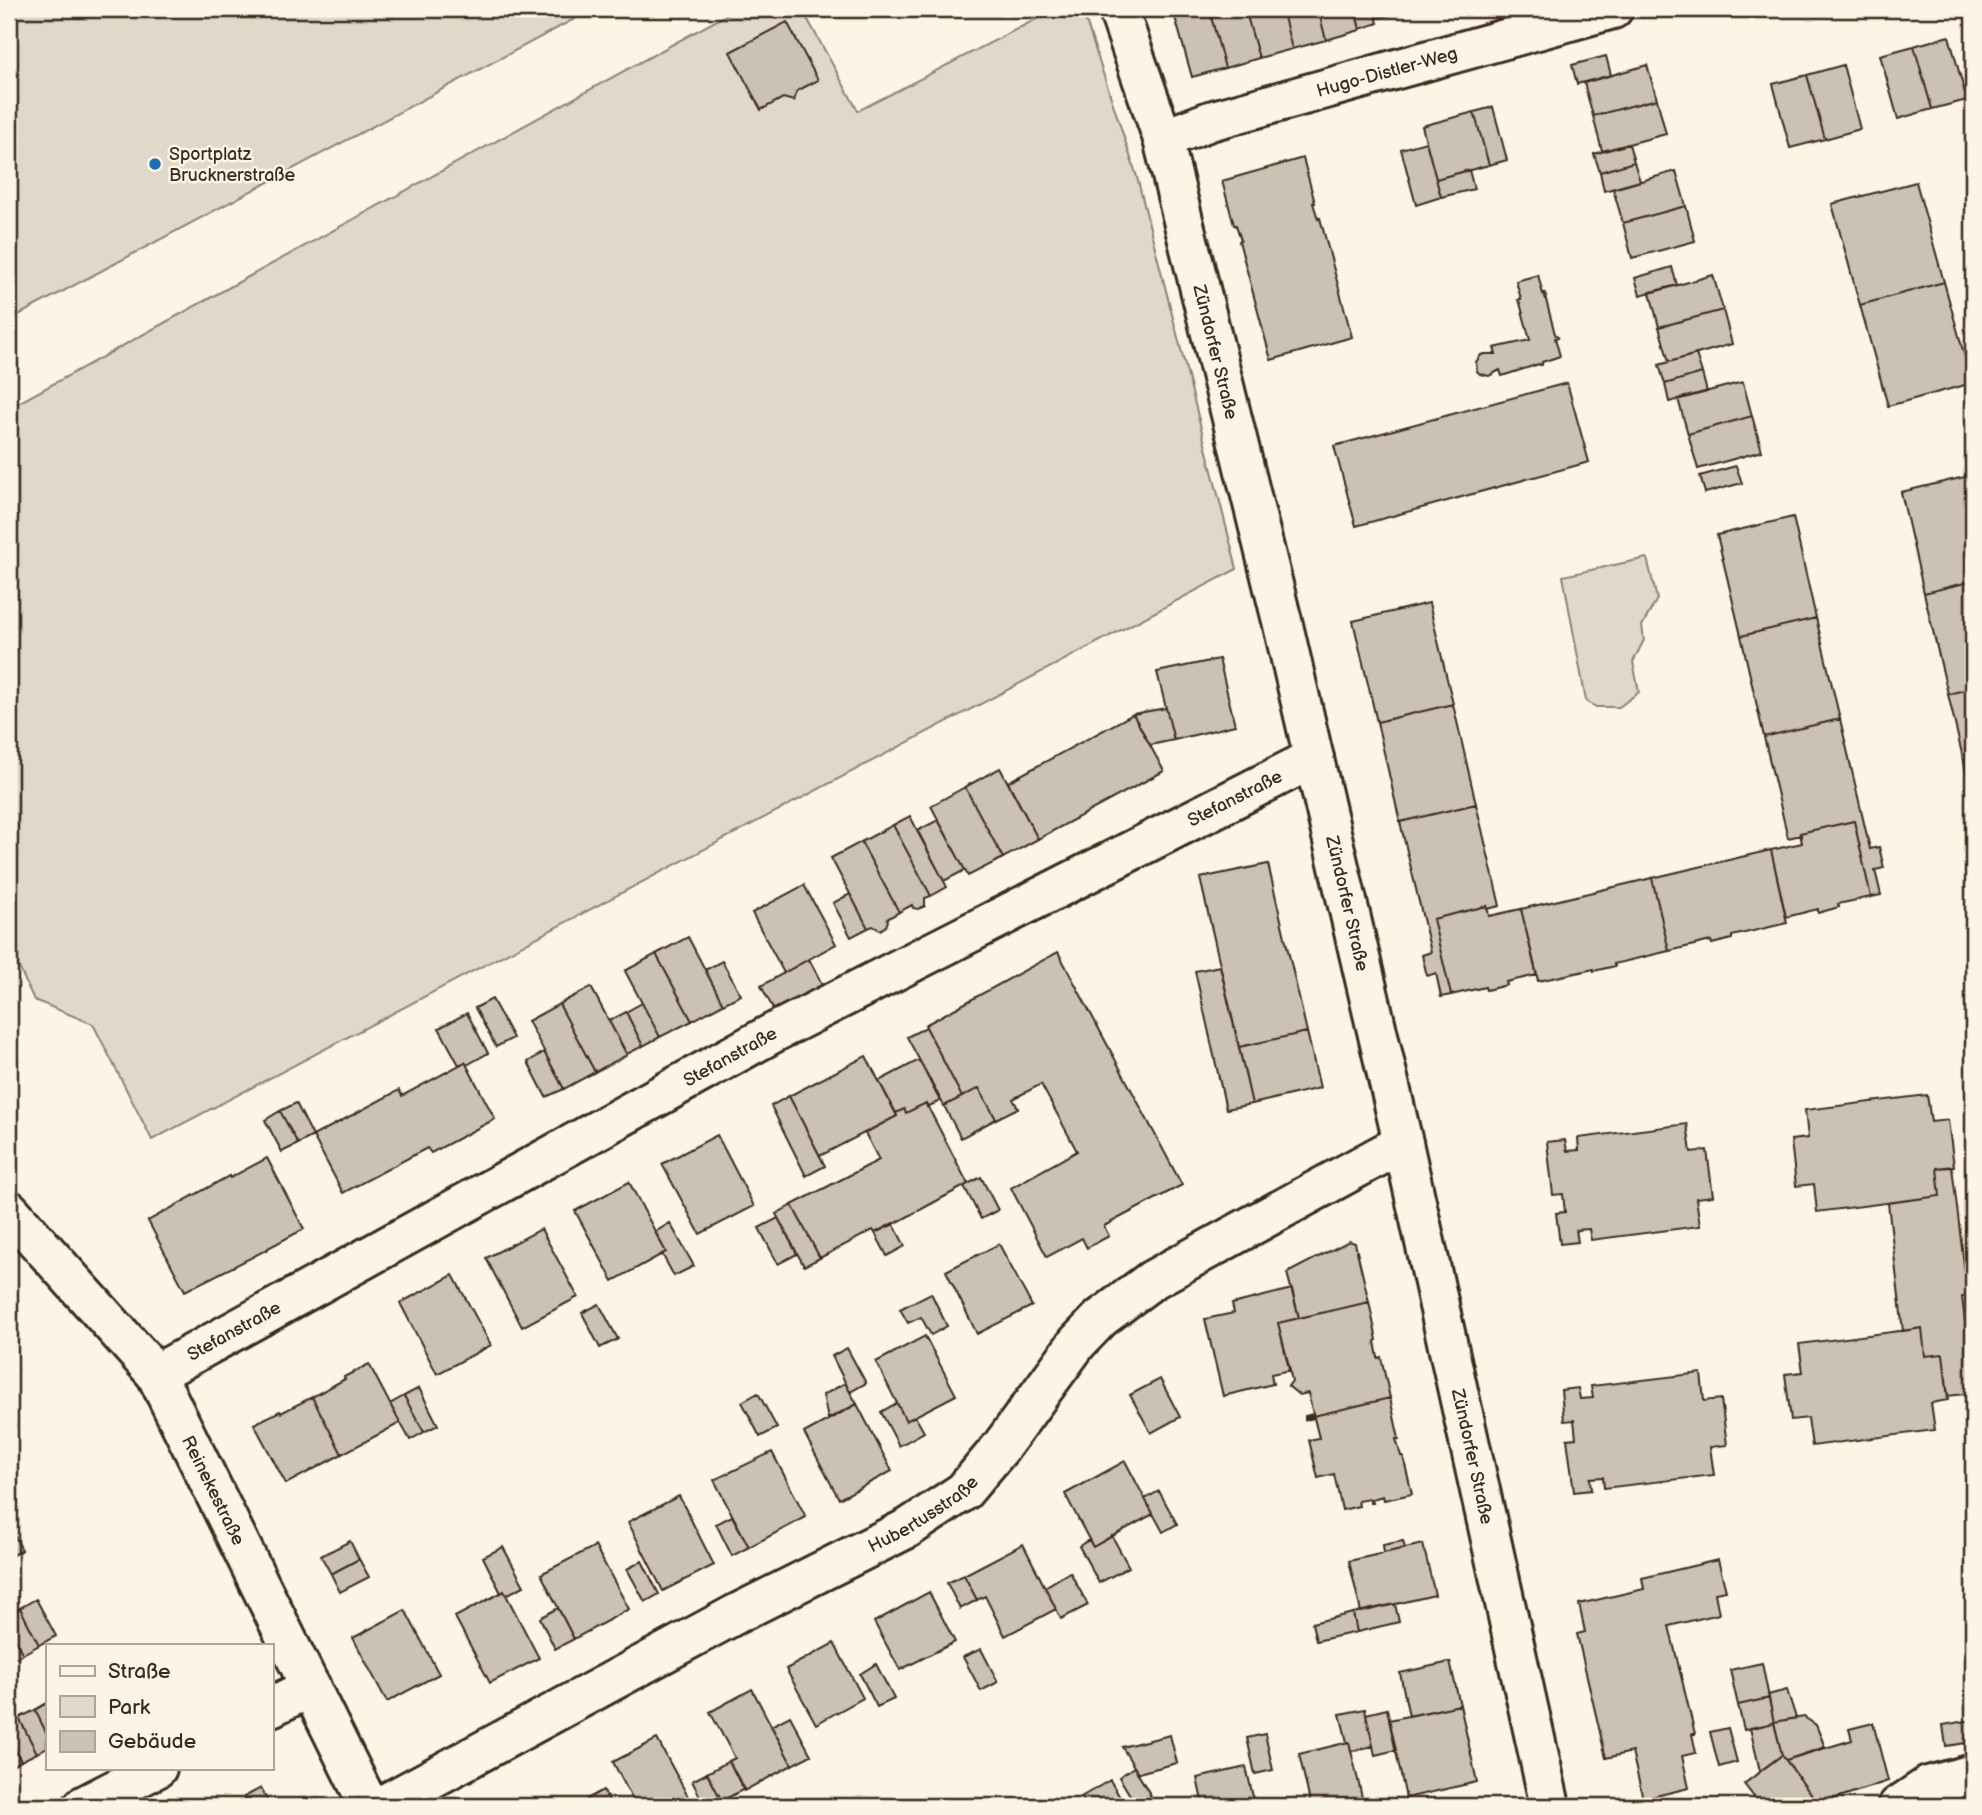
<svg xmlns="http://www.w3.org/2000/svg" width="1982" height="1815" font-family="'Balsamiq Sans',sans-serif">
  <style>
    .green { fill: #e0d8c8; stroke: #8e8173; stroke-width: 2 }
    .building { fill: #ccc2b3; stroke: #3b2a1e; stroke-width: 2 }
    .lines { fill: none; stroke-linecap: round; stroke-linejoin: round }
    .street-casing { stroke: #3b2a1e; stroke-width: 44 }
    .street { stroke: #fcf5e5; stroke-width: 38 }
    .poi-dot { fill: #1f6fb2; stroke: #fcf5e5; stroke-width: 2.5 }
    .labels { text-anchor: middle; stroke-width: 5; stroke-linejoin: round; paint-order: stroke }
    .street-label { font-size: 18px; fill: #3b2a1e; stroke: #fcf5e5 }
    .poi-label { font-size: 18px; fill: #3b2a1e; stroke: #fcf5e5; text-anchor: start }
  </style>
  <rect width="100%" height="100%" fill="#fcf5e5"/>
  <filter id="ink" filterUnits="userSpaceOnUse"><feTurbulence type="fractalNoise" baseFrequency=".0143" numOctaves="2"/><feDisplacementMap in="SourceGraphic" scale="14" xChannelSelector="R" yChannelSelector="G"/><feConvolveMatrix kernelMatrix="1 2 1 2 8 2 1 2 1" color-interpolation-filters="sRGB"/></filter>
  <g filter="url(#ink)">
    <path class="green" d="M 9,9 L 593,9 L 9,320 Z
      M 737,9 L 802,9 L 858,111 L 1056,9 L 1082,9 L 1137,177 L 1237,569 L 152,1140 L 93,1024 L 34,1000 L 9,946 L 9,408 Z
      M 1647,558 L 1657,599 L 1642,626 L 1644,640 L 1633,662 L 1639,692 L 1619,707 L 1596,707 L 1586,701 L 1563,576 Z"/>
    <path class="building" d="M 1178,9 L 1209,9 L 1225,68 L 1192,77 L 1173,10 Z
      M 1209,9 L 1245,9 L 1259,58 L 1225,68 Z
      M 1245,9 L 1282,9 L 1292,49 L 1259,58 Z
      M 1282,9 L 1318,9 L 1326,40 L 1292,49 Z
      M 1318,9 L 1355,9 L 1360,30 L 1326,40 Z
      M 1355,9 L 1374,9 L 1378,23 L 1360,29 Z
      M 1374,9 L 1393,9 L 1395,14 L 1377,18 Z
      M 787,22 L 818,80 L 797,91 L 794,101 L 783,98 L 761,110 L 730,52 Z
      M 1949,36 L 1967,100 L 1932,109 L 1914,46 Z
      M 1914,46 L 1932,109 L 1898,119 L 1880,55 Z
      M 1606,56 L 1611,75 L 1577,84 L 1572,65 Z
      M 1647,65 L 1657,99 L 1593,116 L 1584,83 Z
      M 1843,65 L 1860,129 L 1825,139 L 1807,75 Z
      M 1807,75 L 1825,139 L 1790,148 L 1773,84 Z
      M 1657,99 L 1666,134 L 1602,151 L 1593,116 Z
      M 1493,107 L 1507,160 L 1489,165 L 1474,112 Z
      M 1474,112 L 1489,165 L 1436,179 L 1422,126 Z
      M 1426,142 L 1441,197 L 1416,205 L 1401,149 Z
      M 1629,144 L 1634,162 L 1600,172 L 1594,154 Z
      M 1303,158 L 1315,203 L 1313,203 L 1318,219 L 1320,218 L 1352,337 L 1271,360 L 1239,241 L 1241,240 L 1236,225 L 1234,225 L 1222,181 Z
      M 1634,162 L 1640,181 L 1604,191 L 1600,172 Z
      M 1469,170 L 1474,189 L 1441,197 L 1436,179 Z
      M 1676,171 L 1686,206 L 1623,223 L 1613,189 Z
      M 1916,182 L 1944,282 L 1860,305 L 1832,204 Z
      M 1686,206 L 1695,241 L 1632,258 L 1623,223 Z
      M 1672,267 L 1677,285 L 1640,295 L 1635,278 Z
      M 1538,275 L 1543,294 L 1545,293 L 1546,296 L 1545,296 L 1555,334 L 1558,337 L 1555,338 L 1560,356 L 1542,362 L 1542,365 L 1540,365 L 1539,364 L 1502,376 L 1500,370 L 1489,376 L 1480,374 L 1477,371 L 1476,362 L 1481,355 L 1485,354 L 1496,354 L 1494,348 L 1530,340 L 1520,303 L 1518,300 L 1521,299 L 1516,281 Z
      M 1713,275 L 1723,310 L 1659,327 L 1650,293 Z
      M 1944,282 L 1972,383 L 1888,406 L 1860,305 Z
      M 1723,310 L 1732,344 L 1669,362 L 1659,327 Z
      M 1696,354 L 1702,373 L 1665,384 L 1659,365 Z
      M 1702,373 L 1707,392 L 1669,402 L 1665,384 Z
      M 1743,382 L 1752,416 L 1688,434 L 1678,399 Z
      M 1567,383 L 1589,462 L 1356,526 L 1334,446 Z
      M 1752,416 L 1762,451 L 1698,469 L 1688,434 Z
      M 1736,466 L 1742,483 L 1705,493 L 1700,476 Z
      M 1973,475 L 1973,581 L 1924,593 L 1901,492 Z
      M 1793,517 L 1816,618 L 1741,636 L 1717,535 Z
      M 1973,581 L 1973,688 L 1948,694 L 1924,593 Z
      M 1429,603 L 1453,704 L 1377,722 L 1353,621 Z
      M 1816,618 L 1840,719 L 1764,737 L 1741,636 Z
      M 1219,659 L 1235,725 L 1174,740 L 1157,672 Z
      M 1973,688 L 1973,801 L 1948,694 Z
      M 1453,704 L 1476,804 L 1400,822 L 1377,722 Z
      M 1166,708 L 1174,740 L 1150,745 L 1133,714 Z
      M 1133,714 L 1164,771 L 1038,839 L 1008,782 Z
      M 1840,719 L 1870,849 L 1879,847 L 1884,868 L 1875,870 L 1881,895 L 1871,897 L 1854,821 L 1800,833 L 1801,835 L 1788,838 L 1764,737 Z
      M 1000,768 L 1038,839 L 1003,858 L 965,787 Z
      M 965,787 L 1003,858 L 968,876 L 931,806 Z
      M 1476,804 L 1500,906 L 1487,909 L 1487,906 L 1433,919 L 1451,995 L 1441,997 L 1436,973 L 1427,976 L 1422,955 L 1431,952 L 1400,822 Z
      M 910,816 L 947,887 L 931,896 L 893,825 Z
      M 938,820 L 965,870 L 944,881 L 917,831 Z
      M 1854,821 L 1871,897 L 1838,904 L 1839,907 L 1818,913 L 1818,909 L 1786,917 L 1771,850 L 1802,843 L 1800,833 Z
      M 893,825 L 931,896 L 925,898 L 925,906 L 918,909 L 913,908 L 912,905 L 899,912 L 861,842 Z
      M 861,842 L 899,912 L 887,919 L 888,921 L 886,926 L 880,930 L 873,926 L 868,928 L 831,858 Z
      M 1771,850 L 1787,923 L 1732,936 L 1732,939 L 1712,944 L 1711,941 L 1669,951 L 1652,878 Z
      M 1268,864 L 1307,1032 L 1239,1047 L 1200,878 Z
      M 1652,878 L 1669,951 L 1614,964 L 1615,966 L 1594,971 L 1594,969 L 1538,981 L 1521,909 Z
      M 804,885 L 836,944 L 784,973 L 752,913 Z
      M 850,894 L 868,928 L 851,937 L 833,903 Z
      M 1487,906 L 1489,916 L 1521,909 L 1537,975 L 1506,982 L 1507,985 L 1486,990 L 1485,987 L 1451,995 L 1433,919 Z
      M 688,937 L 723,1004 L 692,1021 L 656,954 Z
      M 1058,952 L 1182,1185 L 1104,1226 L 1109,1236 L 1087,1248 L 1082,1238 L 1047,1257 L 1011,1188 L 1077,1151 L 1041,1084 L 1013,1099 L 1018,1108 L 996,1119 L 979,1088 L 962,1097 L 925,1025 Z
      M 656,954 L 692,1021 L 660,1037 L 625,971 Z
      M 809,959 L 824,988 L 776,1014 L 761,986 Z
      M 722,961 L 741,995 L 723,1004 L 705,970 Z
      M 1220,966 L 1252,1104 L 1226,1109 L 1195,971 Z
      M 591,987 L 627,1055 L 595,1072 L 559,1004 Z
      M 492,999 L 513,1038 L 496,1047 L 475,1008 Z
      M 642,1003 L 660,1037 L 643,1046 L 626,1012 Z
      M 559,1004 L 595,1072 L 564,1089 L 528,1021 Z
      M 626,1012 L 643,1046 L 627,1054 L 609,1021 Z
      M 467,1013 L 488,1053 L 467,1065 L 465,1062 L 459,1065 L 439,1028 Z
      M 926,1027 L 962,1097 L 944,1106 L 907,1037 Z
      M 1307,1032 L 1320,1088 L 1252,1104 L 1239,1047 Z
      M 544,1052 L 564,1089 L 546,1097 L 528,1062 Z
      M 866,1056 L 897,1116 L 820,1156 L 789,1096 Z
      M 919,1060 L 940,1101 L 927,1107 L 926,1103 L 906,1113 L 904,1109 L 896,1113 L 879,1081 Z
      M 465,1062 L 495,1119 L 431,1153 L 427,1148 L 343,1193 L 313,1136 L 399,1090 L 402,1096 Z
      M 979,1088 L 996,1119 L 961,1138 L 944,1106 Z
      M 1927,1095 L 1931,1122 L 1948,1120 L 1954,1166 L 1937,1168 L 1940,1196 L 1817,1212 L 1814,1184 L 1796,1186 L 1791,1140 L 1808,1138 L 1805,1110 Z
      M 789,1096 L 825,1166 L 806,1176 L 771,1106 Z
      M 296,1103 L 313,1136 L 298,1144 L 280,1111 Z
      M 926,1103 L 968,1184 L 894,1224 L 875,1233 L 873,1230 L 820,1258 L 792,1205 L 879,1160 L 865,1133 L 897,1116 L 896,1113 L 904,1109 L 906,1113 Z
      M 280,1111 L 298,1144 L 282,1152 L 265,1120 Z
      M 1687,1124 L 1691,1152 L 1707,1150 L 1713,1196 L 1696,1198 L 1700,1226 L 1591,1240 L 1589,1229 L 1576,1230 L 1578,1242 L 1560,1244 L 1556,1213 L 1565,1212 L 1563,1194 L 1553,1195 L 1547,1142 L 1565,1140 L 1567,1151 L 1579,1150 L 1578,1138 Z
      M 717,1135 L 754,1206 L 700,1234 L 662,1164 Z
      M 267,1158 L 304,1229 L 268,1248 L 268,1249 L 185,1291 L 148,1221 L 229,1176 L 230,1178 Z
      M 1952,1167 L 1968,1297 L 1962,1297 L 1968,1345 L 1973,1344 L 1973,1393 L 1948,1396 L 1943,1354 L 1925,1356 L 1922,1328 L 1903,1331 L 1888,1203 L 1940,1196 L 1937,1168 Z
      M 981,1177 L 998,1210 L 981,1219 L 964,1186 Z
      M 629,1182 L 666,1252 L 613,1281 L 575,1211 Z
      M 792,1205 L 820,1258 L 804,1266 L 776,1214 Z
      M 778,1218 L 797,1254 L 778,1264 L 759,1228 Z
      M 670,1223 L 694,1266 L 674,1276 L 662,1254 L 666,1252 L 655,1232 Z
      M 893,1223 L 905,1246 L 887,1256 L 875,1233 Z
      M 541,1229 L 578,1297 L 522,1327 L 486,1258 Z
      M 1349,1241 L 1355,1243 L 1369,1302 L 1299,1318 L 1287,1273 Z
      M 999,1244 L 1032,1306 L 977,1334 L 946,1271 Z
      M 453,1275 L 491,1345 L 437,1374 L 400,1303 Z
      M 1292,1289 L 1299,1318 L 1278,1323 L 1290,1370 L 1271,1374 L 1273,1384 L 1223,1396 L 1205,1319 L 1234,1313 L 1232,1304 Z
      M 931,1293 L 947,1326 L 931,1335 L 921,1317 L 908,1323 L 900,1309 Z
      M 1369,1302 L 1377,1340 L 1375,1341 L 1378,1358 L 1381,1357 L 1390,1398 L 1305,1418 L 1305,1416 L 1313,1414 L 1308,1393 L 1299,1395 L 1288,1386 L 1292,1381 L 1278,1323 Z
      M 599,1304 L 618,1339 L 600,1348 L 582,1313 Z
      M 1922,1328 L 1925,1356 L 1943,1354 L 1948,1400 L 1931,1403 L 1935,1430 L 1812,1446 L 1808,1418 L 1791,1420 L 1785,1374 L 1803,1372 L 1799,1344 Z
      M 925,1336 L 956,1395 L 906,1421 L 876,1362 Z
      M 847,1348 L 866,1383 L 850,1392 L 832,1356 Z
      M 369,1364 L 400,1423 L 342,1454 L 312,1397 L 345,1379 L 344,1377 Z
      M 1701,1373 L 1704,1401 L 1721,1399 L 1727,1445 L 1710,1447 L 1714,1475 L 1604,1488 L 1603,1477 L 1590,1478 L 1591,1490 L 1574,1492 L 1567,1439 L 1576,1438 L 1574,1420 L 1564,1421 L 1561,1390 L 1578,1388 L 1580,1399 L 1593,1398 L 1591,1386 Z
      M 1160,1379 L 1180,1417 L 1151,1433 L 1130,1395 Z
      M 845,1383 L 857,1404 L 828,1419 L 823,1395 Z
      M 419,1388 L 438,1425 L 424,1432 L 404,1396 Z
      M 758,1393 L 777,1428 L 760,1437 L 742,1402 Z
      M 404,1396 L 424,1432 L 410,1440 L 390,1404 Z
      M 312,1397 L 342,1454 L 286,1484 L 254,1424 L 280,1411 L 281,1413 Z
      M 1390,1398 L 1399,1439 L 1396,1439 L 1401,1456 L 1403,1456 L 1412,1494 L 1384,1500 L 1383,1496 L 1372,1499 L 1373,1503 L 1370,1503 L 1370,1499 L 1358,1501 L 1359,1506 L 1342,1510 L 1334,1474 L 1318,1478 L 1309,1440 L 1319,1438 L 1314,1418 L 1305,1420 L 1305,1418 Z
      M 897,1403 L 906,1421 L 915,1416 L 924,1432 L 899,1446 L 881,1412 Z
      M 857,1404 L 892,1471 L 839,1499 L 804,1433 Z
      M 772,1452 L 806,1517 L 749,1547 L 714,1480 Z
      M 1125,1461 L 1153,1514 L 1093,1547 L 1065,1494 Z
      M 1159,1491 L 1177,1524 L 1163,1532 L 1145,1499 Z
      M 679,1496 L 714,1565 L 663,1591 L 628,1522 Z
      M 732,1516 L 749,1547 L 732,1556 L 716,1524 Z
      M 9,1525 L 22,1550 L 9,1557 Z
      M 1112,1536 L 1129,1567 L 1099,1583 L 1079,1546 L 1089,1540 L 1093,1547 Z
      M 350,1541 L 359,1559 L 331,1574 L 321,1556 Z
      M 1403,1541 L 1405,1548 L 1384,1553 L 1383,1545 Z
      M 1023,1544 L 1056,1609 L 1005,1636 L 985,1596 L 977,1600 L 964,1575 Z
      M 1423,1544 L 1435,1595 L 1361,1612 L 1349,1561 Z
      M 595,1546 L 629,1609 L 574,1639 L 541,1574 Z
      M 503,1547 L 524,1586 L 506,1595 L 504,1591 L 501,1593 L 483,1557 Z
      M 359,1559 L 369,1577 L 340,1592 L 331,1574 Z
      M 1718,1560 L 1726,1591 L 1715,1593 L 1719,1614 L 1669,1626 L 1695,1734 L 1692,1734 L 1696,1753 L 1682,1756 L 1689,1788 L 1643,1799 L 1632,1752 L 1606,1758 L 1577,1634 L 1585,1632 L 1579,1604 L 1644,1589 L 1642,1578 Z
      M 642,1561 L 659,1594 L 645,1602 L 627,1569 Z
      M 1070,1572 L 1088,1605 L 1061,1619 L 1045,1587 Z
      M 964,1575 L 977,1600 L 960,1609 L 947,1583 Z
      M 504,1591 L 539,1658 L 490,1683 L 455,1617 Z
      M 929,1592 L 955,1642 L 900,1670 L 874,1622 Z
      M 36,1599 L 56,1636 L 39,1645 L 20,1608 Z
      M 1395,1604 L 1399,1622 L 1357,1632 L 1353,1613 Z
      M 20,1608 L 39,1645 L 23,1654 L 9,1629 L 9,1614 Z
      M 558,1608 L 574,1639 L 555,1649 L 540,1618 Z
      M 405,1610 L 439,1674 L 387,1702 L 353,1638 Z
      M 1353,1613 L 1357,1632 L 1316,1641 L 1312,1623 Z
      M 9,1629 L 23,1654 L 9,1661 Z
      M 834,1643 L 863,1698 L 816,1724 L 786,1669 Z
      M 981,1649 L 998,1682 L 981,1691 L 963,1657 Z
      M 1450,1662 L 1460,1705 L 1409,1716 L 1400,1673 Z
      M 1762,1663 L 1769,1698 L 1738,1705 L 1730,1670 Z
      M 876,1664 L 894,1699 L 877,1707 L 860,1674 Z
      M 752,1689 L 792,1765 L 744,1791 L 729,1761 L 735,1758 L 710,1712 Z
      M 1787,1690 L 1796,1718 L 1774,1722 L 1768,1695 Z
      M 1769,1698 L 1774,1723 L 1744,1730 L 1738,1705 Z
      M 47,1703 L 47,1734 L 35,1710 Z
      M 1460,1705 L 1477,1782 L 1406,1798 L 1389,1720 Z
      M 1365,1709 L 1373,1746 L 1351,1751 L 1349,1742 L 1347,1742 L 1340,1714 Z
      M 1387,1709 L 1396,1750 L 1375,1755 L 1366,1714 Z
      M 35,1710 L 47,1734 L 47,1747 L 37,1753 L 19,1718 Z
      M 790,1716 L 811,1755 L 792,1765 L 771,1726 Z
      M 1804,1717 L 1816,1725 L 1825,1747 L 1786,1760 L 1782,1755 L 1774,1722 Z
      M 19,1718 L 37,1753 L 21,1761 L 9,1738 L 9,1723 Z
      M 1973,1720 L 1973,1742 L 1946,1746 L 1943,1725 Z
      M 1774,1723 L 1782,1755 L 1760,1771 L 1750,1728 Z
      M 1873,1723 L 1888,1781 L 1818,1804 L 1786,1760 L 1852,1740 L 1849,1729 Z
      M 1728,1728 L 1737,1762 L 1719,1767 L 1710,1732 Z
      M 1265,1734 L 1273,1770 L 1255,1774 L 1247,1738 Z
      M 1170,1735 L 1177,1763 L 1138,1773 L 1122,1747 Z
      M 9,1738 L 21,1761 L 9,1768 Z
      M 657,1739 L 691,1802 L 684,1806 L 636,1806 L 613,1762 Z
      M 1349,1742 L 1364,1806 L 1311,1806 L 1299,1754 Z
      M 1782,1755 L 1816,1801 L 1809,1806 L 1761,1806 L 1744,1784 Z
      M 729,1761 L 744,1789 L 722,1801 L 707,1773 Z
      M 1134,1767 L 1151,1796 L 1136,1805 L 1119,1777 Z
      M 1246,1767 L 1254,1801 L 1252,1802 L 1253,1806 L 1203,1806 L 1197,1778 Z
      M 707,1773 L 722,1801 L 711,1806 L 705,1806 L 692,1781 Z
      M 1110,1780 L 1125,1806 L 1087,1806 L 1081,1797 Z
      M 261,1788 L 270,1806 L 249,1806 L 244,1797 Z
      M 603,1790 L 612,1806 L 591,1806 L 587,1799 Z"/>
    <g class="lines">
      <defs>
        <g id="street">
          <path id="s1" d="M 1118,9 L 1163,139 L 1283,625 L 1403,1143 L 1550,1806"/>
          <path id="s2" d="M 1163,139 L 1210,121 L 1613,9"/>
          <path id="s3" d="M 9,1210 L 156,1374 L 369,1806"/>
          <path id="s4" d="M 156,1374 L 773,1033 L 1314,758"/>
          <path d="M 271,1707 L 311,1687"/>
          <path d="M 83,1806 L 157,1768"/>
          <path id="s5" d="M 381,1806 L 736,1614 L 908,1528 L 964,1491 L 1001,1447 L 1077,1343 L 1101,1318 L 1152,1280 L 1403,1143"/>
          <path d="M 1898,1806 L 1928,1786 L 1973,1774"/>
        </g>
      </defs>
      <use href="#street" class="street-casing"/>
      <use href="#street" class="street"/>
    </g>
  </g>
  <circle class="poi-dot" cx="155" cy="164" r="7"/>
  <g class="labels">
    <g class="street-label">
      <text dy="6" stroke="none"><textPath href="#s2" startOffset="234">Hugo-Distler-Weg</textPath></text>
      <text dy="6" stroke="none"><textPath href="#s1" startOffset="357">Zündorfer Straße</textPath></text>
      <text dy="6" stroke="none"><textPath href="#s4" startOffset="1223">Stefanstraße</textPath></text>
      <text dy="6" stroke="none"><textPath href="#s1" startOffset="924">Zündorfer Straße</textPath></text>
      <text dy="6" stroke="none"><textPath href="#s4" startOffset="656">Stefanstraße</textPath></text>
      <text dy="6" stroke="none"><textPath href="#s4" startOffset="89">Stefanstraße</textPath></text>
      <text dy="6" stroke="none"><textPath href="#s1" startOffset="1491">Zündorfer Straße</textPath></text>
      <text dy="6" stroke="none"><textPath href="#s3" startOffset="350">Reinekestraße</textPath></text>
      <text dy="6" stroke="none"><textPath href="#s5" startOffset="616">Hubertusstraße</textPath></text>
    </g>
    <g class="poi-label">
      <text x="169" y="160">Sportplatz<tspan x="169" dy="21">Brucknerstraße</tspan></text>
    </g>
  </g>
  <rect width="1982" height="1815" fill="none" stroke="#fcf5e5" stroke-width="35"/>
  <rect x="18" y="18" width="1947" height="1780" fill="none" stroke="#3b2a1e" stroke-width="2.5" filter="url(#ink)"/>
  <rect x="46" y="1644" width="228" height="126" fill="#fcf5e5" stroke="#afa495" stroke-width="2"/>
  <rect x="60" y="1666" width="35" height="10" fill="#fcf5e5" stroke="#afa495" stroke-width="2"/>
  <text x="108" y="1678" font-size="21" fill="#3b2a1e">Straße</text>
  <rect x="60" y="1696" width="35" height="21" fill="#e0d8c8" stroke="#afa495" stroke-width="2"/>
  <text x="108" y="1714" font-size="21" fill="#3b2a1e">Park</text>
  <rect x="60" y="1731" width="35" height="21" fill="#ccc2b3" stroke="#afa495" stroke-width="2"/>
  <text x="108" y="1748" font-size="21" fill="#3b2a1e">Gebäude</text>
</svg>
